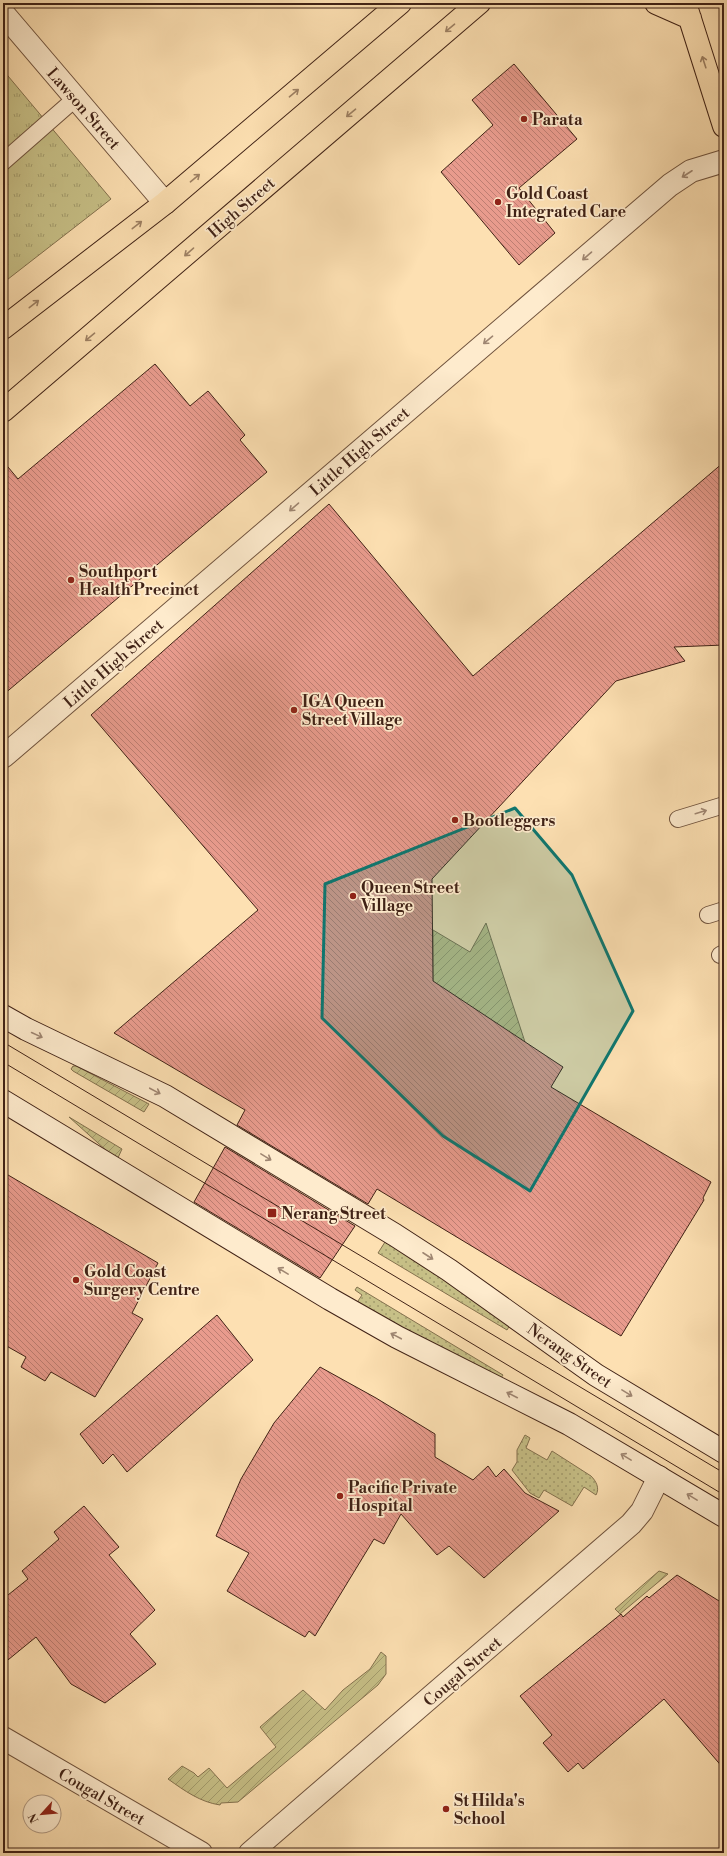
<svg xmlns="http://www.w3.org/2000/svg" width="727" height="1856" font-family="'Libre Bodoni',serif">
  <style>
    .grass { fill: url(#grass-dots); stroke: #84714e }
    .park { fill: url(#park-tufts); stroke: #84714e }
    .garden { fill: url(#garden-furrows); stroke: #84714e }
    .building { fill: url(#building-back-hatch); stroke: #402216 }
    .lines { fill: none; stroke-linecap: round; stroke-linejoin: round }
    .lane-casing { stroke: #6f523d; stroke-width: 18 }
    .street-casing { stroke: #6f523d; stroke-width: 24 }
    .secondary-casing { stroke: #402216; stroke-width: 24 }
    .primary-casing { stroke: #402216; stroke-width: 24 }
    .lane { stroke: #feebcd; stroke-width: 16 }
    .street { stroke: #feebcd; stroke-width: 22 }
    .secondary { stroke: #feebcd; stroke-width: 22 }
    .primary { stroke: #fde0b2; stroke-width: 22 }
    .tram { stroke: #402216; stroke-width: 1 }
    .oneway { stroke: #9e8164 }
    .oneway2 { stroke: #9f8672 }
    .marked { fill: #0f766e; fill-opacity: 0.2; stroke: #0f766e; stroke-width: 3; stroke-linejoin: round }
    .poi-dot { fill: #8f2418; stroke: #feebcd; stroke-width: 1.5 }
    .labels { text-anchor: middle; stroke-width: 3.5; stroke-linejoin: round; paint-order: stroke }
    .street-label { font-size: 16px; fill: #402216; stroke: #feebcd }
    .poi-label { font-size: 16px; font-weight: bold; fill: #402216; stroke: #feebcd; text-anchor: start }
  </style>
  <defs>
    <pattern id="grass-dots" width="8" height="8" patternUnits="userSpaceOnUse"><rect width="8" height="8" fill="#c7c087"/><path d="M2 2h.1M6 6h.1" fill="none" stroke="#a39c6d" stroke-width="1.8" stroke-linecap="round"/></pattern>
    <pattern id="park-tufts" width="24" height="20" patternUnits="userSpaceOnUse"><rect width="24" height="20" fill="#c7c087"/><path d="M3 7l-1-3M5 7V3M7 7l1-3M15 17l-1-3M17 17v-4M19 17l1-3" fill="none" stroke="#a39c6d"/></pattern>
    <pattern id="garden-furrows" width="10" height="10" patternUnits="userSpaceOnUse"><rect width="10" height="10" fill="#c7c087"/><path d="M-1 1l2-2M0 10L10 0M9 11l2-2" fill="none" stroke="#a39c6d"/></pattern>
    <pattern id="building-back-hatch" width="6" height="6" patternUnits="userSpaceOnUse"><rect width="6" height="6" fill="#e89b8d"/><path d="M-1 5l2 2M0 0l6 6M5-1l2 2" fill="none" stroke="#bd7e72"/></pattern>
  </defs>
  <rect width="100%" height="100%" fill="#fde0b2"/>
  <filter id="stains"><feTurbulence type="fractalNoise" baseFrequency=".005" numOctaves="4"/><feColorMatrix values="0 0 0 0 .2 0 0 0 0 .09 0 0 0 0 .02 0 0 0 .5 -.17"/></filter>
  <radialGradient id="worn" r=".72"><stop offset=".6" stop-color="#630" stop-opacity="0"/><stop offset="1" stop-color="#630" stop-opacity=".3"/></radialGradient>
  <path class="grass" d="M 385,1242 L 387,1244 L 389,1242 L 510,1325 L 507,1330 L 378,1253 Z
    M 357,1287 L 503,1375 L 501,1378 L 356,1304 L 362,1295 L 355,1290 Z
    M 525,1435 L 530,1438 L 526,1448 L 547,1460 L 552,1451 L 591,1476 C 596,1481 600,1488 596,1495 L 584,1487 L 572,1506 L 544,1490 L 539,1498 L 530,1493 L 512,1470 L 517,1462 L 517,1450 Z"/>
  <path class="park" d="M 3,70 L 111,199 L 3,283 Z"/>
  <path class="garden" d="M 486,923 L 525,1042 L 433,1005 L 433,930 L 470,952 Z
    M 73,1066 L 76,1066 L 149,1104 L 144,1112 L 73,1071 L 71,1069 Z
    M 69,1117 L 122,1149 L 117,1160 Z
    M 659,1571 L 668,1574 L 620,1614 L 615,1609 Z
    M 381,1652 L 386,1656 L 386,1674 L 378,1685 L 238,1802 L 221,1803 L 220,1805 C 200,1802 185,1791 168,1779 L 182,1766 L 194,1773 L 198,1777 L 209,1768 L 227,1788 L 276,1747 L 260,1727 L 303,1690 L 325,1710 L 343,1690 L 370,1669 Z"/>
  <path class="building" d="M 514,64 L 577,139 L 519,188 L 555,233 L 519,265 L 441,172 L 493,125 L 472,100 Z
    M 155,364 L 190,406 L 208,391 L 245,435 L 240,440 L 267,472 L 3,695 L 3,461 L 18,479 Z
    M 724,462 L 724,645 L 674,647 L 685,661 L 616,681 L 432,879 L 433,981 L 563,1067 L 551,1087 L 711,1182 L 703,1198 L 704,1200 L 621,1336 L 377,1189 L 368,1204 L 237,1125 L 245,1110 L 114,1033 L 258,910 L 91,715 L 329,504 L 473,676 Z
    M 225,1147 L 355,1226 L 320,1278 L 194,1202 Z
    M 3,1172 L 158,1263 L 132,1313 L 143,1319 L 95,1397 L 51,1372 L 45,1381 L 21,1367 L 26,1357 L 3,1344 Z
    M 217,1315 L 253,1360 L 127,1472 L 113,1454 L 103,1464 L 80,1434 Z
    M 320,1367 L 376,1398 L 435,1434 L 435,1457 L 473,1480 L 488,1466 L 496,1477 L 504,1469 L 525,1493 L 559,1511 L 484,1578 L 449,1546 L 437,1555 L 401,1514 L 384,1544 L 374,1539 L 315,1636 L 309,1631 L 305,1637 L 227,1591 L 249,1553 L 216,1536 L 241,1479 L 274,1423 Z
    M 84,1506 L 119,1547 L 109,1555 L 155,1610 L 130,1634 L 156,1664 L 105,1703 L 71,1684 L 36,1637 L 3,1664 L 3,1599 L 28,1579 L 22,1571 L 59,1539 L 54,1532 Z
    M 677,1575 L 724,1604 L 724,1769 L 664,1699 L 583,1769 L 578,1763 L 568,1772 L 543,1743 L 552,1735 L 520,1696 L 621,1614 L 623,1617 L 647,1596 L 649,1598 Z"/>
  <g class="lines">
    <defs>
      <path id="lane" d="M 3,162 L 76,98
        M 678,819 L 724,805
        M 708,915 L 724,910
        M 720,955 L 724,953"/>
      <path id="street" d="M 3,13 L 165,203
        M 3,757 L 670,185 L 691,171 L 724,161
        M 3,1738 L 201,1853
        M 250,1853 L 631,1524 L 642,1511 L 659,1477"/>
      <path id="secondary" d="M 3,1016 L 26,1029 L 165,1096 L 395,1235 L 449,1270 L 596,1375 L 724,1452
        M 3,1101 L 330,1299 L 397,1337 L 569,1424 L 724,1516"/>
      <path id="primary" d="M 656,3 L 690,18
        M 685,3 L 724,126
        M 3,328 L 165,203 L 400,3
        M 3,411 L 479,3"/>
    </defs>
    <use href="#lane" class="lane-casing"/>
    <use href="#street" class="street-casing"/>
    <use href="#secondary" class="secondary-casing"/>
    <use href="#primary" class="primary-casing"/>
    <use href="#lane" class="lane"/>
    <use href="#street" class="street"/>
    <use href="#secondary" class="secondary"/>
    <use href="#primary" class="primary"/>
    <path class="tram" d="M 3,1042 L 724,1473
      M 3,1062 L 724,1495"/>
  </g>
  <defs><path id="oneway-shaft" d="M-6 0H5M1.5-3L5.5 0L1.5 3" fill="none" stroke-width="1.6" stroke-linecap="round" stroke-linejoin="round"/></defs>
  <g class="oneway">
    <use href="#oneway-shaft" transform="translate(450 28) rotate(140)"/>
    <use href="#oneway-shaft" transform="translate(704 62) rotate(-108)"/>
    <use href="#oneway-shaft" transform="translate(294 93) rotate(-40)"/>
    <use href="#oneway-shaft" transform="translate(351 113) rotate(140)"/>
    <use href="#oneway-shaft" transform="translate(195 178) rotate(-40)"/>
    <use href="#oneway-shaft" transform="translate(137 225) rotate(-38)"/>
    <use href="#oneway-shaft" transform="translate(189 252) rotate(139)"/>
    <use href="#oneway-shaft" transform="translate(34 304) rotate(-38)"/>
    <use href="#oneway-shaft" transform="translate(90 337) rotate(140)"/>
  </g>
  <g class="oneway2">
    <use href="#oneway-shaft" transform="translate(687 174) rotate(147)"/>
    <use href="#oneway-shaft" transform="translate(587 256) rotate(139)"/>
    <use href="#oneway-shaft" transform="translate(488 340) rotate(140)"/>
    <use href="#oneway-shaft" transform="translate(294 507) rotate(139)"/>
    <use href="#oneway-shaft" transform="translate(701 812) rotate(-17)"/>
    <use href="#oneway-shaft" transform="translate(37 1035) rotate(25)"/>
    <use href="#oneway-shaft" transform="translate(155 1091) rotate(28)"/>
    <use href="#oneway-shaft" transform="translate(266 1157) rotate(31)"/>
    <use href="#oneway-shaft" transform="translate(428 1256) rotate(33)"/>
    <use href="#oneway-shaft" transform="translate(283 1271) rotate(-149)"/>
    <use href="#oneway-shaft" transform="translate(396 1336) rotate(-152)"/>
    <use href="#oneway-shaft" transform="translate(627 1393) rotate(31)"/>
    <use href="#oneway-shaft" transform="translate(512 1395) rotate(-153)"/>
    <use href="#oneway-shaft" transform="translate(626 1457) rotate(-149)"/>
    <use href="#oneway-shaft" transform="translate(692 1497) rotate(-149)"/>
  </g>
  <path class="marked" d="M 515,808 L 572,875 L 633,1011 L 530,1191 L 443,1136 L 322,1018 L 325,884 Z"/>
  <g class="poi-dot">
    <circle cx="524" cy="119" r="4"/>
    <circle cx="498" cy="202" r="4"/>
    <circle cx="71" cy="580" r="4"/>
    <circle cx="294" cy="710" r="4"/>
    <circle cx="455" cy="820" r="4"/>
    <circle cx="353" cy="896" r="4"/>
    <rect x="267" y="1208" width="10" height="10" rx="2"/>
    <circle cx="76" cy="1280" r="4"/>
    <circle cx="340" cy="1496" r="4"/>
    <circle cx="446" cy="1809" r="4"/>
  </g>
  <g class="labels">
    <g class="street-label">
      <text transform="translate(84 108) rotate(49)" y="6">Lawson Street</text>
      <text transform="translate(241 207) rotate(-41)" y="6">High Street</text>
      <text transform="translate(359 451) rotate(-41)" y="6">Little High Street</text>
      <text transform="translate(113 663) rotate(-41)" y="6">Little High Street</text>
      <text transform="translate(570 1355) rotate(35)" y="6">Nerang Street</text>
      <text transform="translate(462 1671) rotate(-41)" y="6">Cougal Street</text>
      <text transform="translate(102 1796) rotate(30)" y="6">Cougal Street</text>
    </g>
    <g class="poi-label">
      <text x="532" y="125">Parata</text>
      <text x="506" y="199">Gold Coast<tspan x="506" dy="18">Integrated Care</tspan></text>
      <text x="79" y="577">Southport<tspan x="79" dy="18">Health Precinct</tspan></text>
      <text x="302" y="707">IGA Queen<tspan x="302" dy="18">Street Village</tspan></text>
      <text x="463" y="826">Bootleggers</text>
      <text x="361" y="893">Queen Street<tspan x="361" dy="18">Village</tspan></text>
      <text x="281" y="1219">Nerang Street</text>
      <text x="84" y="1277">Gold Coast<tspan x="84" dy="18">Surgery Centre</tspan></text>
      <text x="348" y="1493">Pacific Private<tspan x="348" dy="18">Hospital</tspan></text>
      <text x="454" y="1806">St Hilda's<tspan x="454" dy="18">School</tspan></text>
    </g>
  </g>
  <rect width="727" height="1856" fill="none" stroke="#fde0b2" stroke-width="16"/>
  <rect x="4" y="4" width="719" height="1848" fill="none" stroke="#402216" stroke-width="2"/>
  <rect x="8" y="8" width="711" height="1840" fill="none" stroke="#402216"/>
  <g transform="translate(42 1814) rotate(243)"><circle r="19" fill="#feebcd" stroke="#b29b84"/>
  <path d="M0-3L7 15L0 10L-7 15Z" fill="#8f2418"/>
  <text y="-6" font-size="11" font-weight="bold" text-anchor="middle" fill="#402216">N</text>
  </g>
  <rect width="100%" height="100%" filter="url(#stains)"/>
  <rect width="100%" height="100%" fill="url(#worn)"/>
</svg>
